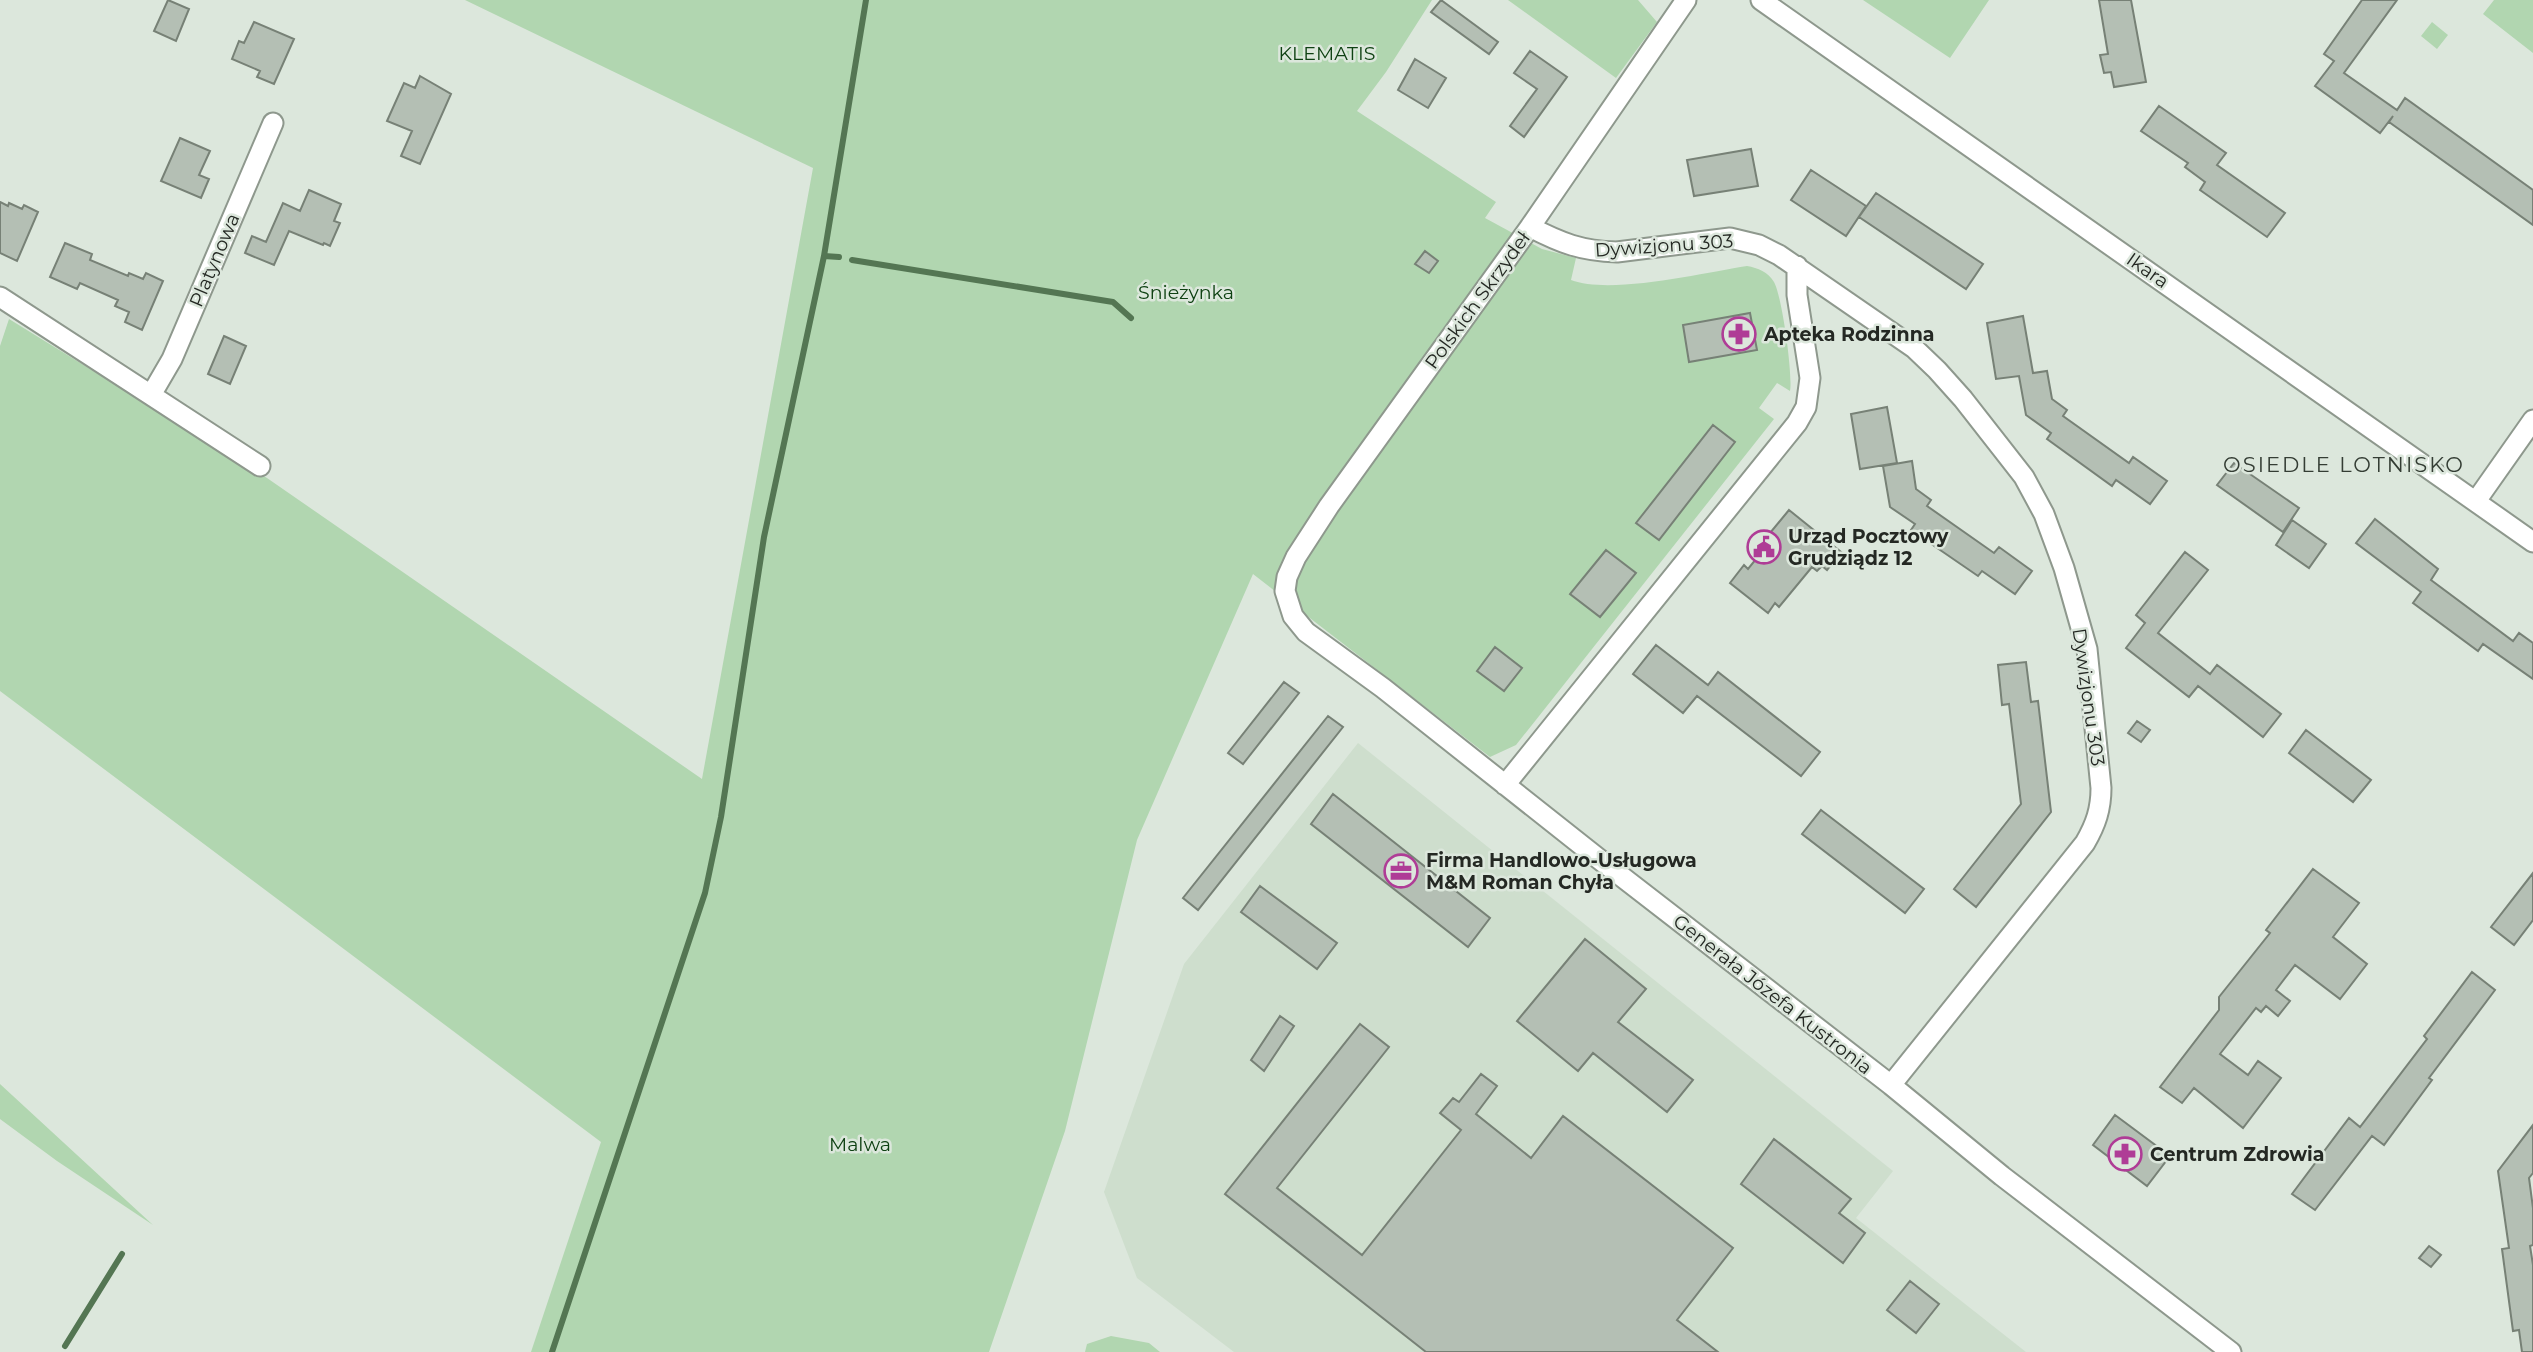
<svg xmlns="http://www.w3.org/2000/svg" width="2533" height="1352" font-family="Montserrat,sans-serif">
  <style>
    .built { fill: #cedecd }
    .green { fill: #b1d6b0 }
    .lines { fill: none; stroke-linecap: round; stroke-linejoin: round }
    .stream { stroke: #547653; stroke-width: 6 }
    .building { fill: #b4bfb4; stroke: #778176; stroke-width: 2 }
    .minor-casing { stroke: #8e988d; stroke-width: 23 }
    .minor { stroke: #fff; stroke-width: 19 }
    .labels { text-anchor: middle; stroke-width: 5; stroke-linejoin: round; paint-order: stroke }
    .park-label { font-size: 19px; fill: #0e4112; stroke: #dce7dc }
    .street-label { font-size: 19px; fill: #242823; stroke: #dce7dc }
    .poi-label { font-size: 19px; font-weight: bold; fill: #242823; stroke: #dce7dc; text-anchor: start }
    .neighbourhood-label { font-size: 21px; letter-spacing: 2px; fill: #343d34; stroke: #dce7dc }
  </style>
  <rect width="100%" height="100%" fill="#dce7dc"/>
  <path class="built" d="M 1358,743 L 1893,1171 L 1856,1218 L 2026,1352 L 1234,1352 L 1137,1278 L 1104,1192 L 1184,964 Z"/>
  <path class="green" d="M 465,0 L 1432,0 L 1386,72 L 1357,111 L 1496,202 L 1485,218 L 1542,249 L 1576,258 L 1571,280 C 1610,295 1703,273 1747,266 C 1758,268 1768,272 1774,282 C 1782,296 1793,375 1790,391 L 1777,383 L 1759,408 L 1774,419 L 1516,745 L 1490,757 L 1253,574 L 1137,840 L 1065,1131 L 989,1352 L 531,1352 L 601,1142 L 0,691 L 0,346 L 9,319 L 267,478 L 702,779 L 813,168 Z
    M 1508,0 L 1638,0 L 1657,22 L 1616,78 Z
    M 1863,0 L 1989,0 L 1950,58 Z
    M 2494,0 L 2533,0 L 2533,53 L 2483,14 Z
    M 2432,22 L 2448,35 L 2437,49 L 2421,36 Z
    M 0,1084 L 153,1225 L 57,1161 L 0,1119 Z
    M 1111,1336 L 1149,1343 L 1160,1352 L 1085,1352 L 1087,1344 Z"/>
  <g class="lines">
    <path class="stream" d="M 824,256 L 839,257
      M 852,260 L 1113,302 L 1131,318
      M 65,1346 L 122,1254
      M 552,1352 L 705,893 L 721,817 L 764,537 L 824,256 L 866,0"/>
  </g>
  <path class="building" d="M 168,0 L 189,9 L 176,41 L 154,31 Z
    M 1441,0 L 1498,42 L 1489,54 L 1431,12 Z
    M 2099,0 L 2131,0 L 2146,82 L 2114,87 L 2111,72 L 2104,73 L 2100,55 L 2108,54 Z
    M 2362,0 L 2397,0 L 2344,73 L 2397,110 L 2405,98 L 2533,190 L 2533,225 L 2389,122 L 2393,116 L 2380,133 L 2315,86 L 2334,61 L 2324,54 Z
    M 254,22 L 294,39 L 274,84 L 257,77 L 260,71 L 232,59 L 239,41 L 244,43 Z
    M 1530,51 L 1567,77 L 1524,137 L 1510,126 L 1537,89 L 1514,73 Z
    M 1415,59 L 1446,78 L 1428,108 L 1398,90 Z
    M 420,76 L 451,94 L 420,164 L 401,156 L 412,131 L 387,121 L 404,83 L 415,88 Z
    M 2159,106 L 2226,153 L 2217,165 L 2285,213 L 2267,237 L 2200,190 L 2205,182 L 2185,167 L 2188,163 L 2141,131 Z
    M 180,138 L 210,151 L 199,175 L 209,179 L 201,198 L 161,181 Z
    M 1751,149 L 1758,186 L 1694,196 L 1687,160 Z
    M 1811,170 L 1866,206 L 1846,236 L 1791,200 Z
    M 309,190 L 341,204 L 334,221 L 340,223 L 330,246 L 324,243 L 323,245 L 289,231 L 274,265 L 245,253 L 252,236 L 266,242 L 283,203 L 300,211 Z
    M 1876,193 L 1983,264 L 1966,289 L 1859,217 Z
    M 0,202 L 8,206 L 9,203 L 22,209 L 24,205 L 38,212 L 17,261 L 0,253 Z
    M 65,243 L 92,254 L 90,260 L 128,276 L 129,273 L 143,279 L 146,273 L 163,281 L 142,330 L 125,322 L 129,312 L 115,306 L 118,300 L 80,283 L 77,289 L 50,277 Z
    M 1425,251 L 1438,261 L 1429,273 L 1415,264 Z
    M 1750,313 L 1757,350 L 1689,362 L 1683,325 Z
    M 2023,316 L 2033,373 L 2047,371 L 2052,399 L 2067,410 L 2063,416 L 2129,463 L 2133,457 L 2167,481 L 2150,504 L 2116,480 L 2112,486 L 2047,439 L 2051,433 L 2026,415 L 2019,376 L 1996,379 L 1987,323 Z
    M 224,336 L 246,346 L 230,384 L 208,374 Z
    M 1887,407 L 1897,463 L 1860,469 L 1851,414 Z
    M 1713,425 L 1735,442 L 1659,540 L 1636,523 Z
    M 1912,461 L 1916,489 L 1931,500 L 1927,506 L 1994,553 L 1999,547 L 2032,571 L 2015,594 L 1982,571 L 1978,576 L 1911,530 L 1915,524 L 1890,507 L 1883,466 Z
    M 2234,463 L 2299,508 L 2283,532 L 2217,485 Z
    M 1789,510 L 1841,552 L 1827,570 L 1822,566 L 1817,571 L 1812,567 L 1779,607 L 1775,603 L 1768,613 L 1730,583 L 1744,565 L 1748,569 L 1774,537 L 1770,533 Z
    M 2375,519 L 2438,569 L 2431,580 L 2513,641 L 2519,633 L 2533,643 L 2533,679 L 2483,644 L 2478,651 L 2413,603 L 2421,592 L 2356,543 Z
    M 2292,520 L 2326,544 L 2309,568 L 2276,545 Z
    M 1606,550 L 1636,573 L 1600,617 L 1570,594 Z
    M 2185,552 L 2208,570 L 2158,633 L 2210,674 L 2217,665 L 2281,714 L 2263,737 L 2198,686 L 2189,697 L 2126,648 L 2145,623 L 2136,615 Z
    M 1656,645 L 1708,685 L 1718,672 L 1820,752 L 1801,776 L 1697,696 L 1683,713 L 1633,674 Z
    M 1495,647 L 1522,668 L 1504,691 L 1477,671 Z
    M 2026,662 L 2031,702 L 2038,701 L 2051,812 L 1976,907 L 1954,889 L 2021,804 L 2009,704 L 2002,705 L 1998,665 Z
    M 1284,682 L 1299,693 L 1243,764 L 1228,753 Z
    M 1328,716 L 1343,727 L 1198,910 L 1183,898 Z
    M 2137,721 L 2150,730 L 2141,742 L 2128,733 Z
    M 2306,730 L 2371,780 L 2353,802 L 2289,753 Z
    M 1333,794 L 1490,918 L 1468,947 L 1311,824 Z
    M 1821,810 L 1924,889 L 1905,913 L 1802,834 Z
    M 2313,869 L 2359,903 L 2333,937 L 2367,964 L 2340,999 L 2295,965 L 2276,990 L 2290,1001 L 2278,1016 L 2266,1006 L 2261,1012 L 2256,1008 L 2220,1054 L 2248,1075 L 2258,1061 L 2281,1078 L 2243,1128 L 2194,1088 L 2182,1103 L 2160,1087 L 2219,1010 L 2219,997 L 2270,933 L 2266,930 Z
    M 2533,873 L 2533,920 L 2514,945 L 2491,927 Z
    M 1260,886 L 1337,943 L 1317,969 L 1241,912 Z
    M 1585,939 L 1646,989 L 1618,1022 L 1693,1080 L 1667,1112 L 1593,1053 L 1578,1071 L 1517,1021 Z
    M 2472,972 L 2495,990 L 2429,1078 L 2432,1080 L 2384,1145 L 2372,1136 L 2315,1210 L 2292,1194 L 2349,1118 L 2360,1127 L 2427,1039 L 2424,1036 Z
    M 1280,1016 L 1294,1026 L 1264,1071 L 1251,1060 Z
    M 1360,1024 L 1389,1047 L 1277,1188 L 1362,1255 L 1461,1130 L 1440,1113 L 1453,1098 L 1459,1102 L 1481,1074 L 1497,1086 L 1476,1114 L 1531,1158 L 1563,1116 L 1733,1248 L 1677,1320 L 1718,1352 L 1426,1352 L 1225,1194 Z
    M 2115,1115 L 2170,1156 L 2147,1186 L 2093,1145 Z
    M 2533,1125 L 2533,1173 L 2529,1178 L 2533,1208 L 2533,1245 L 2530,1246 L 2533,1265 L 2533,1352 L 2522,1352 L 2519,1330 L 2513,1331 L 2502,1249 L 2509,1248 L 2498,1171 Z
    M 1774,1139 L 1851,1199 L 1839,1213 L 1865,1233 L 1843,1263 L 1741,1184 Z
    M 2429,1246 L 2441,1255 L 2431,1267 L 2419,1258 Z
    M 1910,1281 L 1939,1304 L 1916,1333 L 1887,1310 Z"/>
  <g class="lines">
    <defs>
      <path id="minor" d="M 1686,0 L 1530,227 L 1329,506 L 1296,557 L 1287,577 L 1285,591 L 1293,616 L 1306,632 L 1383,688 L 1599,859 L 1891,1085 L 2002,1176 L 2231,1352
        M 1761,0 L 2533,542
        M 1530,227 C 1561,243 1581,251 1617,252 L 1730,238 L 1759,245 L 1779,255 L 1914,348 L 1937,370 L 1963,399 L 2024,477 L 2044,514 L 2064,568 L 2087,649 L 2101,788 C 2101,809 2096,824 2085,843 L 1891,1085
        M 0,297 L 260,466
        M 151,395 L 172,359 L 273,123
        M 2476,501 L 2533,420
        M 1505,785 L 1797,423 L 1806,407 L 1810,378 L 1797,295 L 1797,266"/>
    </defs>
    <use href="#minor" class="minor-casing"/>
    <use href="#minor" class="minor"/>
  </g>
  <defs>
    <symbol id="pharmacy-ring" viewBox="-11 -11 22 22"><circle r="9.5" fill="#dce7dc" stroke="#af3c96" stroke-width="1.5"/><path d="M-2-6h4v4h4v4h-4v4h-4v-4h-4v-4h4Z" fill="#af3c96"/></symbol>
    <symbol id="civic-ring" viewBox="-11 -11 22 22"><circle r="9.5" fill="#dce7dc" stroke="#af3c96" stroke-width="1.5"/><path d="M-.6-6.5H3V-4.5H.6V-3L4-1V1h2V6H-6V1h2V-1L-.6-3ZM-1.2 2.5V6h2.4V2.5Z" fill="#af3c96"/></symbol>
    <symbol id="office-ring" viewBox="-11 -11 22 22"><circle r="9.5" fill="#dce7dc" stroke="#af3c96" stroke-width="1.5"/><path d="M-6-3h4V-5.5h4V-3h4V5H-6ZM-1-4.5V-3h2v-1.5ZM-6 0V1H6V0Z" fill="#af3c96"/></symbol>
  </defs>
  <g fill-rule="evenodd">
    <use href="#pharmacy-ring" x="1720" y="315" width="38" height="38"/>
    <use href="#civic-ring" x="1745" y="528" width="38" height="38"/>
    <use href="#office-ring" x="1382" y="852" width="38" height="38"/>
    <use href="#pharmacy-ring" x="2106" y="1135" width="38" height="38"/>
  </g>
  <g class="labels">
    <g class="park-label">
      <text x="1327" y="60">KLEMATIS</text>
      <text x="1186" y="299">Śnieżynka</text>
      <text x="860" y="1151">Malwa</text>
    </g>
    <g class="street-label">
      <text transform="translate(1664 245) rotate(-4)" y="7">Dywizjonu 303</text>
      <text transform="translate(214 260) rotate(-67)" y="7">Platynowa</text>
      <text transform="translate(2148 270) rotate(35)" y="7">Ikara</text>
      <text transform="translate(1477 300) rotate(-54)" y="7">Polskich Skrzydeł</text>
      <text transform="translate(2089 697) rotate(82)" y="7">Dywizjonu 303</text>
      <text transform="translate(1773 994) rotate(38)" y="7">Generała Józefa Kustronia</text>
    </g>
    <g class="poi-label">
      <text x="1764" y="341">Apteka Rodzinna</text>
      <text x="1788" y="543">Urząd Pocztowy<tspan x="1788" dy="22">Grudziądz 12</tspan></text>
      <text x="1426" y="867">Firma Handlowo-Usługowa<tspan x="1426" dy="22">M&amp;M Roman Chyła</tspan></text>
      <text x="2150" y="1161">Centrum Zdrowia</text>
    </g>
    <g class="neighbourhood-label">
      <text x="2344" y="472">OSIEDLE LOTNISKO</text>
    </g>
  </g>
</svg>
